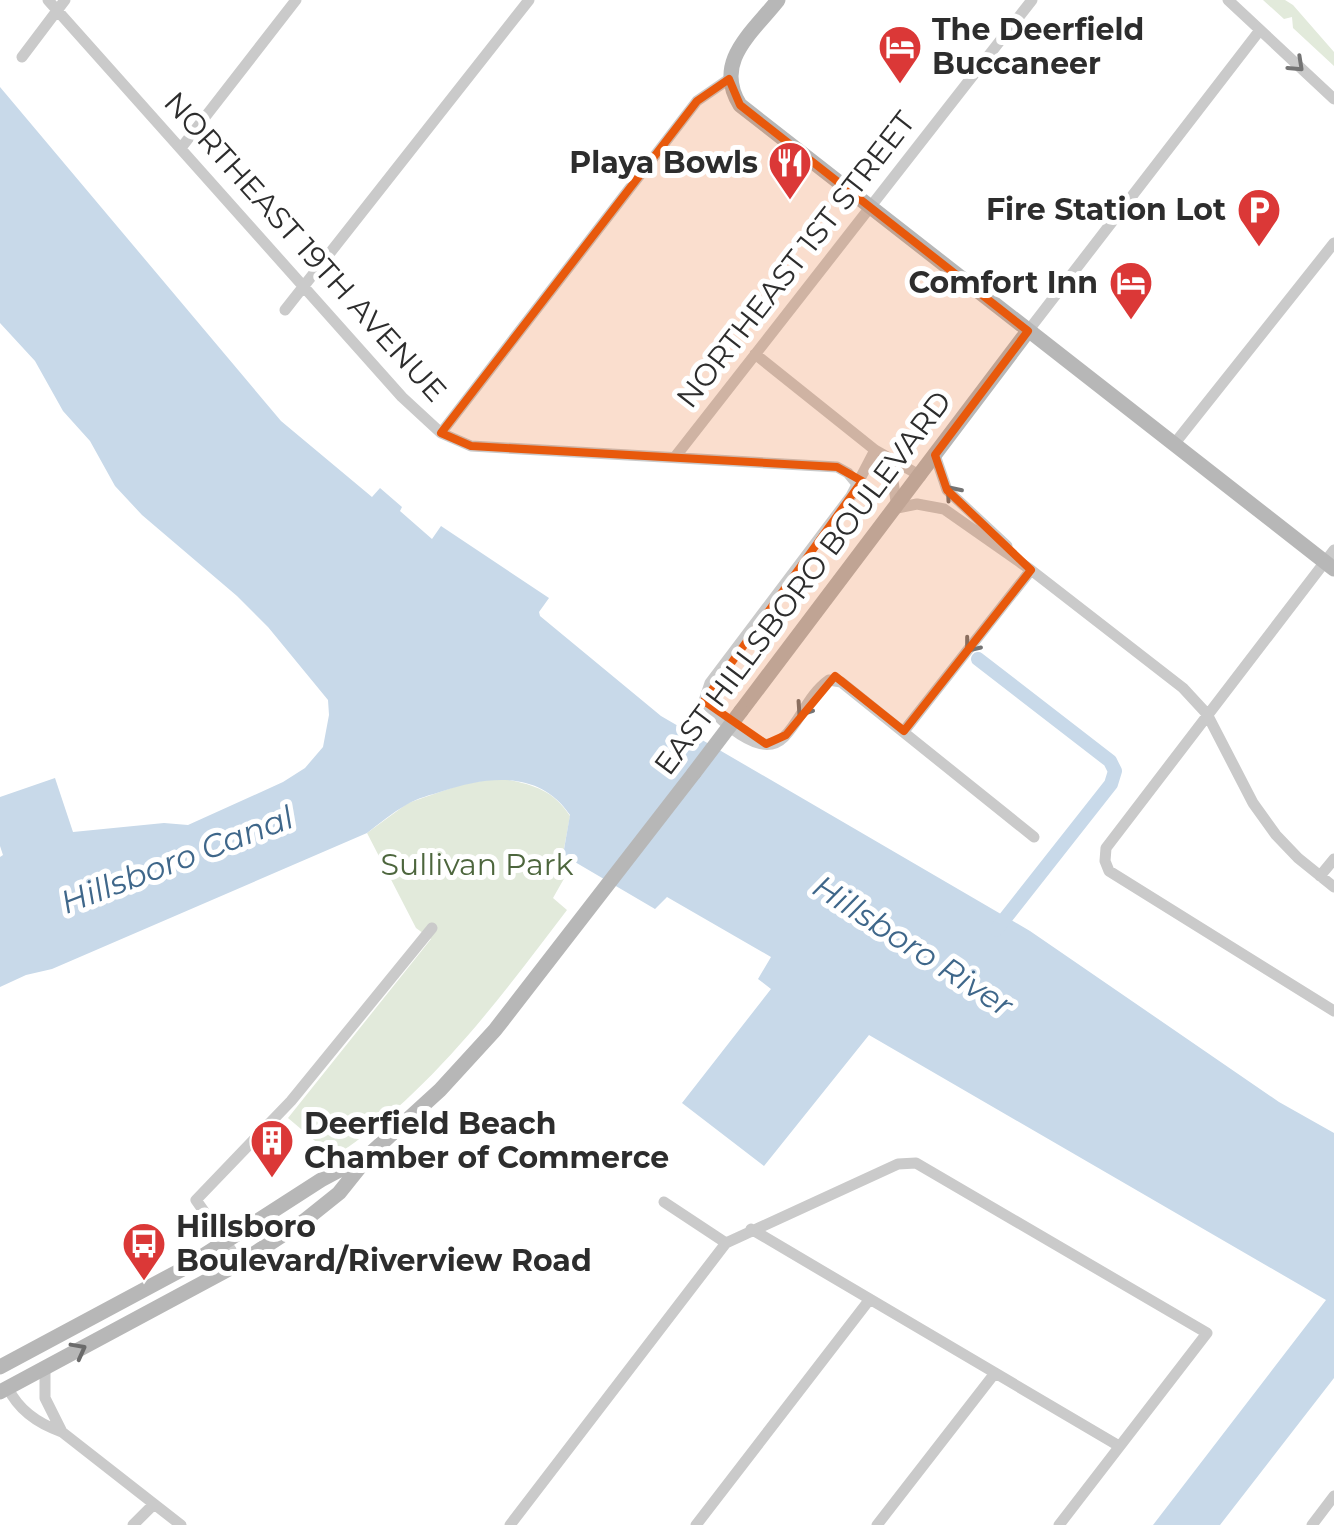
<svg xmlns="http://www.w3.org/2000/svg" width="1334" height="1525" font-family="Montserrat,sans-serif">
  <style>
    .green { fill: #e2eadb }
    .water { fill: #c8d9e9 }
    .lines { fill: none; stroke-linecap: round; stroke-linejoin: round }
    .canal { stroke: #c8d9e9; stroke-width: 14 }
    .street { stroke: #cacaca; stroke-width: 11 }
    .secondary { stroke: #b7b7b7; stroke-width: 15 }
    .secondary-bridge { stroke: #b7b7b7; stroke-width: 15 }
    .oneway { stroke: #747474 }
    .oneway2 { stroke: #6b6b6b }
    .marked { fill: #e8590c; fill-opacity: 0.2; stroke: #e8590c; stroke-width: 8; stroke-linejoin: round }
    .labels { text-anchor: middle; stroke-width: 10; stroke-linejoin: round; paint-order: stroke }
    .poi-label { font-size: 30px; font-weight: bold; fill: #2d2d2d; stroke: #fff; text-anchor: start }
    .street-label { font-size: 30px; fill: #2d2d2d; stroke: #fff }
    .park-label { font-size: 30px; fill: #4d663d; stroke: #fff }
    .water-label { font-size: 32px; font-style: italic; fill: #3f678a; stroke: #fff }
  </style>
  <rect width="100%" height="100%" fill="#fff"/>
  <path class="green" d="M 1263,0 L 1285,0 L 1293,5 L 1334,52 L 1334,66 L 1293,28 L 1292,17 L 1284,19 Z
    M 499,778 C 530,784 552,788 570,816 L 563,854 L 574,861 L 553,898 L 567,910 C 498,1001 430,1093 334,1157 L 288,1118 L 431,939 L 416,928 L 367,833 L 408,803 L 463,784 Z"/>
  <path class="water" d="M 0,87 L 281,421 L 372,497 L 380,488 L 402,507 L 400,511 L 432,539 L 441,526 L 549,598 L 539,612 L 540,616 L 661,716 L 1030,931 L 1279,1102 L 1334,1133 L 1334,1378 L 1220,1525 L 1153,1525 L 1326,1300 L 869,1035 L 764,1166 L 682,1103 L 771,989 L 758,979 L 771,957 L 667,897 L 655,909 L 563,855 L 570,815 C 540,770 488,776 443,791 C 431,795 417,798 406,805 C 392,813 380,823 367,833 L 52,969 L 26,975 L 0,987 L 0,857 L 3,855 L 0,846 L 0,797 L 55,778 L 73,832 L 164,823 L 188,825 L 283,782 L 305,768 L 323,747 L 329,715 L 328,700 L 268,627 L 237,596 L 142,515 L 115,486 L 90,441 L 63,411 L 35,361 L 0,323 Z"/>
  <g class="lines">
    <path class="canal" d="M 978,659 L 1110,761 L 1115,771 L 1111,784 L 996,930"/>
    <path class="street" d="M 48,0 L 402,397 L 441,433 L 471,446 L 837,467 L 848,473 L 857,484
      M 1228,0 L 1334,99
      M 22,57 L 65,0
      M 181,148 L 296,0
      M 285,310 L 529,0
      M 1028,331 L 1260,30
      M 755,354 L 875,450 L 921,476
      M 441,433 L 697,101 L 729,79
      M 1175,443 L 1334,243
      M 875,450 L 851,496 L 710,683 L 704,701 C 719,719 760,761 784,737 C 801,720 808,695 829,680 L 841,682 L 1034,837
      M 875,450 L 893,481 L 897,508 L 917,504 L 944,509 L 1031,570 L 1183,688 L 1207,714 L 1253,803 L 1276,835 L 1298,858 L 1334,887
      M 935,455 L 947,490 L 1007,546
      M 675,457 L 1032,0
      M 1334,550 L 1106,848 L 1105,861 L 1109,871 L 1334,1011
      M 904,731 L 1031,570
      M 1320,876 L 1334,859
      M 664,1202 L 726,1243
      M 751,1229 L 1119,1446
      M 240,1263 L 196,1200 L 291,1101 L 432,928
      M 45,1368 L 45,1398 L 62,1432
      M 8,1388 C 19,1411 39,1424 62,1432 L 181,1525
      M 133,1525 L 154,1504
      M 510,1525 L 726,1243 L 898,1164 L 916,1163 L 1207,1333 L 1059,1525
      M 696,1525 L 870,1299
      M 877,1525 L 995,1373
      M 1312,1525 L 1334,1496"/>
    <path class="secondary" d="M 778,0 C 752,33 713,62 740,105 L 1334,569
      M 741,711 L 1028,331
      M 0,1367 L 181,1270 L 321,1180 L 364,1157
      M 0,1392 L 240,1263 L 304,1221 L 339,1193 L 371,1153 L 440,1090 L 495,1030 L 694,773"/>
    <path class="secondary-bridge" d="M 694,773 L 741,711"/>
  </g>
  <defs><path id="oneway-chevron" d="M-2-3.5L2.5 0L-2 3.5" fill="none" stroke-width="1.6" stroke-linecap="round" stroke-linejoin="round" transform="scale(2.5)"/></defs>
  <g class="oneway">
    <use href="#oneway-chevron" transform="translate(1297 65) rotate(43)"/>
    <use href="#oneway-chevron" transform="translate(952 492) rotate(-130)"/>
    <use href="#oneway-chevron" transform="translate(971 646) rotate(128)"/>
    <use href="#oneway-chevron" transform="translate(803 710) rotate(124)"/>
  </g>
  <use class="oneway2" href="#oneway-chevron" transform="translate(79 1350) rotate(-28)"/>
  <path class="marked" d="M 729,79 L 740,105 L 1028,331 L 935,455 L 947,490 L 1031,570 L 904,731 L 835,676 L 786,735 L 766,744 L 704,701 L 862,481 L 837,467 L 471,446 L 441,433 L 697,101 Z"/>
  <defs>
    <symbol id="hotel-pin" viewBox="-11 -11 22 30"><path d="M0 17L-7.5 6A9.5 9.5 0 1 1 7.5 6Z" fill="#db3837" stroke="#fff"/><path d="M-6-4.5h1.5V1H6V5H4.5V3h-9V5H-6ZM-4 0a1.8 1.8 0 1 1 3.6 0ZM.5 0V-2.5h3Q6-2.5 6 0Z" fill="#fff"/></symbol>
    <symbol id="restaurant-pin" viewBox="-11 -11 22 30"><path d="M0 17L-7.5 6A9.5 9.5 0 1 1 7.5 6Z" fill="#db3837" stroke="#fff"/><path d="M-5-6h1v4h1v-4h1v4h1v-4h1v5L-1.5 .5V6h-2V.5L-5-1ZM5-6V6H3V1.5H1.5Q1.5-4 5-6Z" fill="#fff"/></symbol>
    <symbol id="parking-pin" viewBox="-11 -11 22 30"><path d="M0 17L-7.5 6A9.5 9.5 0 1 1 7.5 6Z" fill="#db3837" stroke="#fff"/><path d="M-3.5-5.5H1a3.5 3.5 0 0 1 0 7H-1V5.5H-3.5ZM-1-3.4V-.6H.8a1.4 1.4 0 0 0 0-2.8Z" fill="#fff"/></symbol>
    <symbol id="building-pin" viewBox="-11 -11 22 30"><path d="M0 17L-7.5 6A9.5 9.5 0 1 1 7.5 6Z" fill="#db3837" stroke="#fff"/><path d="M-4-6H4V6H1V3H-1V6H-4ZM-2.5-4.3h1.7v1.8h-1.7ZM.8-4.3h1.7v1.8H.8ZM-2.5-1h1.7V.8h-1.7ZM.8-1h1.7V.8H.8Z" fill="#fff"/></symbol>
    <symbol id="bus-pin" viewBox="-11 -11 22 30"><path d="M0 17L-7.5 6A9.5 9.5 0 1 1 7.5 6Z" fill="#db3837" stroke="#fff"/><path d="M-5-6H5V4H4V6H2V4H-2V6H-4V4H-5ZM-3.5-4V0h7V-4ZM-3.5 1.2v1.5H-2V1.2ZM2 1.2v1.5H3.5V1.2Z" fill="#fff"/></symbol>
  </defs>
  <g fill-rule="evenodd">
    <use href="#hotel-pin" x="875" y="22" width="50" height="68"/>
    <use href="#restaurant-pin" x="765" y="138" width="50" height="68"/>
    <use href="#parking-pin" x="1234" y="185" width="50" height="68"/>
    <use href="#hotel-pin" x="1106" y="258" width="50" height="68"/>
    <use href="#building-pin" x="247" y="1116" width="50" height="68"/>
    <use href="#bus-pin" x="119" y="1219" width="50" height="68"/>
  </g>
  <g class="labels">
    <g class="poi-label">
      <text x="932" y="40">The Deerfield<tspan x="932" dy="34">Buccaneer</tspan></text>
      <text x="758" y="173" text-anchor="end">Playa Bowls</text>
      <text x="1226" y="220" text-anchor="end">Fire Station Lot</text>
      <text x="1098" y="293" text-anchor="end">Comfort Inn</text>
      <text x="304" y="1134">Deerfield Beach<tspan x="304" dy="34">Chamber of Commerce</tspan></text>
      <text x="176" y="1237">Hillsboro<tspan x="176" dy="34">Boulevard/Riverview Road</tspan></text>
    </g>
    <g class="street-label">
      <text transform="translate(305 247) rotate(48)" y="10">NORTHEAST 19TH AVENUE</text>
      <text transform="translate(796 260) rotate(-52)" y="10">NORTHEAST 1ST STREET</text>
      <text transform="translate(803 583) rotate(-53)" y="10">EAST HILLSBORO BOULEVARD</text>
    </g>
    <g class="park-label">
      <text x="477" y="875">Sullivan Park</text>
    </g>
    <g class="water-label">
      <text transform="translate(177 860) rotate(-21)" y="11">Hillsboro Canal</text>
      <text transform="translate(913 946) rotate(33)" y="11">Hillsboro River</text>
    </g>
  </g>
</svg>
